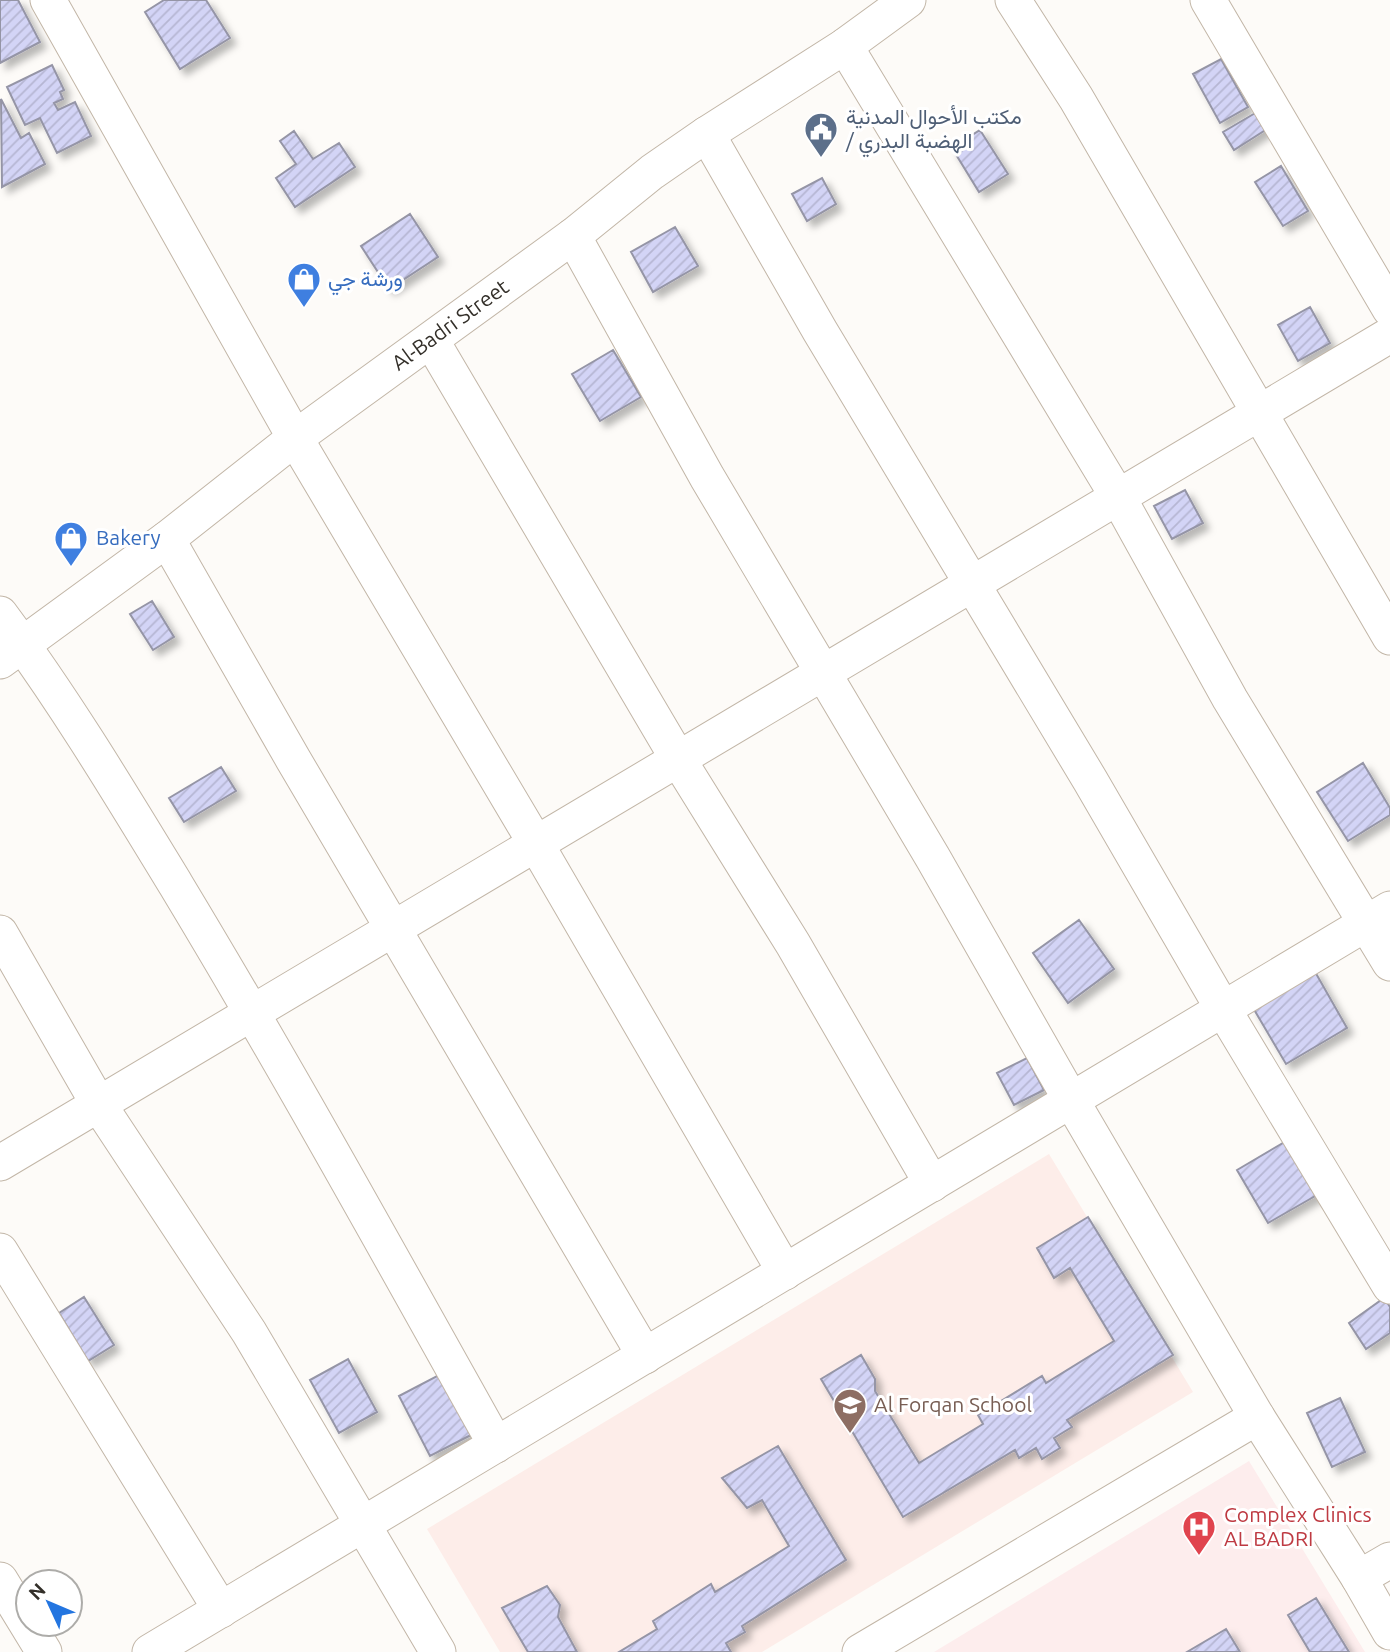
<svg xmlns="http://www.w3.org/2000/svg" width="1390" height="1652" font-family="Ubuntu,Vazirmatn,sans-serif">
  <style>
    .education { fill: #fdede9 }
    .medical { fill: #fdeded }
    .building { fill: url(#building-hatch); stroke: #9595a6; stroke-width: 2; filter: url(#shadow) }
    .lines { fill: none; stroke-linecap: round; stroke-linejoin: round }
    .minor-casing { stroke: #c2b6a7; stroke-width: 37 }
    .minor { stroke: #fff; stroke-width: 35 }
    .labels { text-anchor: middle; stroke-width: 6; stroke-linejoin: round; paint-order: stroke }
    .service-label { font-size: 21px; fill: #4e5e75; stroke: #fff; text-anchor: start }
    .shop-label { font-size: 21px; fill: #366cbe; stroke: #fff; text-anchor: start }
    .street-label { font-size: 21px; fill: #332f29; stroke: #fff }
    .education-label { font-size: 21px; fill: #785e54; stroke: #fff; text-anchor: start }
    .health-label { font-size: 21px; fill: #be3a42; stroke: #fff; text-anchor: start }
  </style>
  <defs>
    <pattern id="building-hatch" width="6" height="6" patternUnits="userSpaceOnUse" patternTransform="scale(1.75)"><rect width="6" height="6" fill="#d3d4f6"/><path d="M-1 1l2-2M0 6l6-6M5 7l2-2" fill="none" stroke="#b6b6d3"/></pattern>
    <filter id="shadow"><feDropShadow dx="6" dy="6" stdDeviation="3.5" flood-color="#0004"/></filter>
  </defs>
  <rect width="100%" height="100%" fill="#fdfbf8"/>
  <path class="education" d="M 1049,1154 L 1193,1392 L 762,1652 L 500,1652 L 427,1529 Z"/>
  <path class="medical" d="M 1249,1461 L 1365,1652 L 934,1652 Z"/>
  <path class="building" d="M 0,0 L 18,0 L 40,42 L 0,63 Z
    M 164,0 L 206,0 L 230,38 L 180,69 L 145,12 Z
    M 1221,59 L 1248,107 L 1220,123 L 1193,74 Z
    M 52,65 L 64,90 L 60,92 L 63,99 L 54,103 L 58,110 L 75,102 L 91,136 L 57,153 L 40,118 L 25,125 L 7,87 Z
    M 1,99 L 21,138 L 29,133 L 45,164 L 2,187 Z
    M 1257,112 L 1267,129 L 1234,150 L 1223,132 Z
    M 980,130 L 1008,174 L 979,192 L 952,148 Z
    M 294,131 L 313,159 L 339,143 L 355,167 L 295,207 L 276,178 L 296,164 L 280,141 Z
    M 1281,166 L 1308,211 L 1283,226 L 1255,182 Z
    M 822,178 L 836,204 L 807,221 L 792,194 Z
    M 410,214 L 438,257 L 389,289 L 361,246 Z
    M 675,227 L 698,266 L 653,292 L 631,252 Z
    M 1310,307 L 1330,343 L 1298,361 L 1278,325 Z
    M 613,350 L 641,397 L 600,421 L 572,374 Z
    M 1185,490 L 1203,523 L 1172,539 L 1154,506 Z
    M 152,601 L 174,637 L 153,650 L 130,614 Z
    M 1363,763 L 1390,808 L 1390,815 L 1348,841 L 1317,792 Z
    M 221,767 L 236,791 L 184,822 L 169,798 Z
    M 1079,920 L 1114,969 L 1068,1003 L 1033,953 Z
    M 1314,970 L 1347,1028 L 1286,1064 L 1252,1006 Z
    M 1027,1058 L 1044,1090 L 1014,1105 L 997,1073 Z
    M 1293,1137 L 1324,1191 L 1268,1223 L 1237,1170 Z
    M 1088,1217 L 1173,1355 L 1067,1420 L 1072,1427 L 1054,1438 L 1060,1448 L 1042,1459 L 1036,1448 L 1019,1458 L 1015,1450 L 903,1517 L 821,1379 L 861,1355 L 875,1379 L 875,1391 L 919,1463 L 983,1424 L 978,1415 L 1042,1376 L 1046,1383 L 1114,1341 L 1070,1268 L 1054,1278 L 1037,1248 Z
    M 84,1297 L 114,1345 L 88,1361 L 59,1313 Z
    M 1384,1298 L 1390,1307 L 1390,1333 L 1366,1349 L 1349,1323 Z
    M 348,1359 L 377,1412 L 339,1433 L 310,1380 Z
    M 439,1375 L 471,1435 L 430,1456 L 399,1396 Z
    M 1340,1398 L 1365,1452 L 1332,1467 L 1307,1413 Z
    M 778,1446 L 846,1560 L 742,1626 L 745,1632 L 726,1643 L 731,1652 L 619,1652 L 657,1629 L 653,1621 L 711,1584 L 715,1592 L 789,1546 L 762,1500 L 747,1508 L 722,1478 Z
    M 547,1586 L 560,1605 L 558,1617 L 577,1652 L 528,1652 L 502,1608 Z
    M 1316,1598 L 1349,1652 L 1310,1652 L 1288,1615 Z
    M 1226,1629 L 1240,1652 L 1187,1652 Z"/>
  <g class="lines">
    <defs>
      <g id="minor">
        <path d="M 48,0 L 295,438 L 536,844 L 785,1272"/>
        <path d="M 1013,0 L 1076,98 L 1390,637"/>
        <path d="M 1208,0 L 1390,309"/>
        <path d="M 845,46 L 1118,497 L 1230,699 L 1390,963"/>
        <path d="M 707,134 L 820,331 L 1090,780 L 1223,1009 L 1390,1286"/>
        <path d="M 573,236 L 707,477 L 933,858 L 1071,1100 L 1257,1417 L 1359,1578 L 1390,1632"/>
        <path d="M 431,340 L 678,759 L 793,944 L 932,1184"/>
        <path d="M 167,539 L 293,759 L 645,1356"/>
        <path d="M 0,614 C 64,700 120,793 176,885 C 287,1069 391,1257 496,1445"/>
        <path id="s1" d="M 0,661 L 167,539 L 295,438 L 573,236 L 652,172 L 707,134 L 845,46 L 908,0"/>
        <path d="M 0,933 L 99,1105 L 249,1332 L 438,1652"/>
        <path d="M 0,1163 L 1390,335"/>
        <path d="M 0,1251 L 221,1610"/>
        <path d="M 1359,1578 L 1390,1560"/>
        <path d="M 0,1580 L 44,1652"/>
        <path d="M 150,1652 L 1390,909"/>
        <path d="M 860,1652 L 1257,1417"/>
      </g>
    </defs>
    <use href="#minor" class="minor-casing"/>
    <use href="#minor" class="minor"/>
  </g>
  <defs>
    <symbol id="civic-pin" viewBox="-11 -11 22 30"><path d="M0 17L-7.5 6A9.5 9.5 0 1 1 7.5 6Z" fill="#5c6f8a" stroke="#fff"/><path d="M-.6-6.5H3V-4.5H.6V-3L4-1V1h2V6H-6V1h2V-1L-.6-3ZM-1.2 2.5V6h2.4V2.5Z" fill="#fff"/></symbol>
    <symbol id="shop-pin" viewBox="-11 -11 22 30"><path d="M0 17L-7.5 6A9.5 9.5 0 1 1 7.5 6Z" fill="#3f7fe0" stroke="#fff"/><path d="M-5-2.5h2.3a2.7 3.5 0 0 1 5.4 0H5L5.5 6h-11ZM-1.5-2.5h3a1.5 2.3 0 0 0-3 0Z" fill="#fff"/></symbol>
    <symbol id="school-pin" viewBox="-11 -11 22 30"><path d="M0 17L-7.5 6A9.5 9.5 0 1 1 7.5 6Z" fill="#8d6e63" stroke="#fff"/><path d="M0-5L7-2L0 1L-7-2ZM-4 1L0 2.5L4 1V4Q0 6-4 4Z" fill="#fff"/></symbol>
    <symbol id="hospital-pin" viewBox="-11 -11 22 30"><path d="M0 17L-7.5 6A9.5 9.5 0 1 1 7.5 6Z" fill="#e0444e" stroke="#fff"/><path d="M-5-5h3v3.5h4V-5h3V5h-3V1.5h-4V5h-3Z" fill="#fff"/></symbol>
  </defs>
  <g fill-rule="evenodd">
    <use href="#civic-pin" x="802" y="110" width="38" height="52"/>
    <use href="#shop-pin" x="285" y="260" width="38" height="52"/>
    <use href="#shop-pin" x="52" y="519" width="38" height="52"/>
    <use href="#school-pin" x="831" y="1386" width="38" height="52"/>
    <use href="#hospital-pin" x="1180" y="1508" width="38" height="52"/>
  </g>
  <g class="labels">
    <g class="service-label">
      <text x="846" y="124">مكتب الأحوال المدنية<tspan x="846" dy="24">/ الهضبة البدري</tspan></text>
    </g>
    <g class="shop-label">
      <text x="328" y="286">ورشة جي</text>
      <text x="96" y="545">Bakery</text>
    </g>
    <g class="street-label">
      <text dy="7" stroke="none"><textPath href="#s1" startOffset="562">Al-Badri Street</textPath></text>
    </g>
    <g class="education-label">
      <text x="874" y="1412">Al Forqan School</text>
    </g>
    <g class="health-label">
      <text x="1224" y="1522">Complex Clinics<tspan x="1224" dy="24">AL BADRI</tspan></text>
    </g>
  </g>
  <g transform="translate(49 1603) rotate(314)"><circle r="33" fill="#ffffff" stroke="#adaca9" stroke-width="2"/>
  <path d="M0-5L12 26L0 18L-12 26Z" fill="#2375e0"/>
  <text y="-10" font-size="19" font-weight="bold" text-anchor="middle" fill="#332f29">N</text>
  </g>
</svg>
